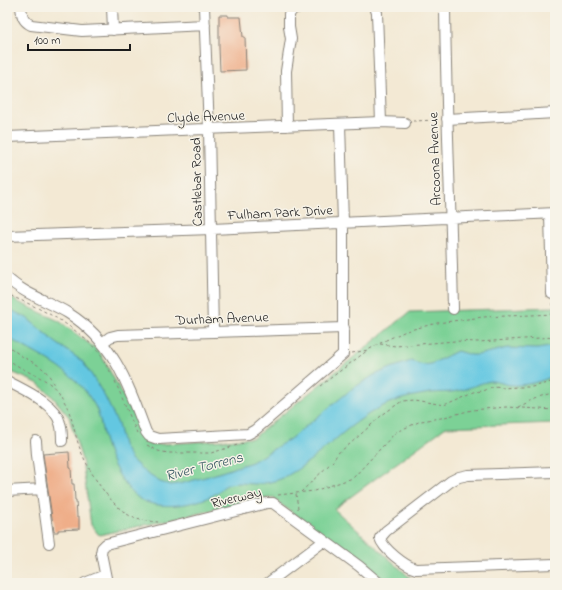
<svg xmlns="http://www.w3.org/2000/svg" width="562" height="590" font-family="'Indie Flower',sans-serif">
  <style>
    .green { fill: #7bd196; stroke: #4c7659 }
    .water { fill: #63c7e1; stroke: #40727e }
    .building { fill: #efae89 }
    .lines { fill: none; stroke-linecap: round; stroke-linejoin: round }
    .minor-casing { stroke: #888278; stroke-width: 12 }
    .path { stroke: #888278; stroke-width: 1; stroke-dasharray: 3 3; stroke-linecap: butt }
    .minor { stroke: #fff; stroke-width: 10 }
    .labels { text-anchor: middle; stroke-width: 3; stroke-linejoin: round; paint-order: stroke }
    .street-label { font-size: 14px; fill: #1c1c1c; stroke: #f7f3e8 }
    .water-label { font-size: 15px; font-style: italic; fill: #355861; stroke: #f7f3e8 }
  </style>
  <rect width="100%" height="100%" fill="#f7f3e8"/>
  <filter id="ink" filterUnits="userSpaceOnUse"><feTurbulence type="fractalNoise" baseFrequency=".025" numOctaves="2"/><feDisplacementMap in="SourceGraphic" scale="8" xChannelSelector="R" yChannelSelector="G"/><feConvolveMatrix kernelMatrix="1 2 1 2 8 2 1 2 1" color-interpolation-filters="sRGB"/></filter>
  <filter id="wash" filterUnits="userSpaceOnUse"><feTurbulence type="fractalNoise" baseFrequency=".012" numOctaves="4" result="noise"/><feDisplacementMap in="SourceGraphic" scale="16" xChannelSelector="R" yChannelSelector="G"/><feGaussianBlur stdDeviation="0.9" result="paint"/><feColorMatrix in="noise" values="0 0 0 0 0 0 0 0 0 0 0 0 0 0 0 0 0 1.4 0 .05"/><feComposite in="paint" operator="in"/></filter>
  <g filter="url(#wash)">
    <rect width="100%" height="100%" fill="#f3e9d4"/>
    <path class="green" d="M 7,293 L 14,300 L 59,321 L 99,351 L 150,445 L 253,438 L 410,312 L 555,307 L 555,423 L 446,427 L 334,509 L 416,583 L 388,583 L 368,567 L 276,501 L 274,497 L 99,535 L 91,525 L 82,460 L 69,417 L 51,395 L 37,383 L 7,370 Z"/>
    <path class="water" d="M 7,308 L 27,318 L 55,342 L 82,361 L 93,377 L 105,397 L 118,424 L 123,445 L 131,459 L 146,473 L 160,482 L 171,485 L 183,483 L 209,476 L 252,462 L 290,439 L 352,389 L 374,375 L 391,368 L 411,361 L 423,365 L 431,364 L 457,351 L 471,355 L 478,355 L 507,348 L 537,349 L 555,346 L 555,375 C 541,382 526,386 510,385 C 503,384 498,381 490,381 C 480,383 468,389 458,391 C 449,393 440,392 431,393 C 417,395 396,399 383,406 C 347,423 319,459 285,477 C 277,481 264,484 255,484 C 246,484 234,481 225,486 C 221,488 219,492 215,494 C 196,505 159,511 140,499 C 122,487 110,460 104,439 C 101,426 100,412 92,401 C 73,369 38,356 7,337 Z"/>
    <g id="blocks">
      <path class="building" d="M 219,15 L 228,15 L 228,17 L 241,17 L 243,37 L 245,37 L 246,70 L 220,71 L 219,47 Z
        M 69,452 L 70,468 L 71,468 L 72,484 L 74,484 L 75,500 L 76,500 L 77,516 L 79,516 L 79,529 L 58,530 L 58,532 L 54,532 L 43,454 Z"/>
    </g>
  </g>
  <g filter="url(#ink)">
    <use href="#blocks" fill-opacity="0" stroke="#888278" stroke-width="1"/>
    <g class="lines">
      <defs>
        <path id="minor" d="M 21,7 C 22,16 23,21 31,25 L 82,31 L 205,25
          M 112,7 L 113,30
          M 204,7 L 209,130 L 213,332
          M 375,7 L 377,13 L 381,122
          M 445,7 C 446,108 451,208 453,309
          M 447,119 L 555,113
          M 287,126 L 286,71 L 291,39 L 289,27 L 289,14 L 294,8 L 300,7
          M 7,137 L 381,122 L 405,123
          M 550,214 L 552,294
          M 7,236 L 212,229 L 555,213
          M 7,278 C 24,294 48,301 68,313 C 114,342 128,384 146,432 L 149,436 L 158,439 L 248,434 L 255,430 L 343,354 L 343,223 L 340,124
          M 102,343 L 110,337 L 118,335 L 344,328
          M 7,381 C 23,390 55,403 60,423 C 62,428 62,435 62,441
          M 36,441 L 37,455 L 49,543
          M 555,472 L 468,475 L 459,477 L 451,481 L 386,531 L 380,538 C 383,549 405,566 416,569 L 555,564
          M 7,491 L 42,489
          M 85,583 L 105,575
          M 107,583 L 101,553 L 102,548 L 106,544 L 267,503 L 273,503 L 359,566 L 379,583
          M 268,583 L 324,541"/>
      </defs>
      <use href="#minor" class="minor-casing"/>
      <path class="path" d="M 413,121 L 438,120
        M 7,291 L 13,297 C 45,310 77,327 100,354 C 104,360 107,367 111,373
        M 552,303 L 553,313
        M 7,343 C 10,346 12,350 16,352 C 31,364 47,364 54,386
        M 380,344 L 396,346 L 455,341 L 478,342 L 555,337
        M 352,353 L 368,350 L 384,341 L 406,331 L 437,323 L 483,317 L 555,314
        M 7,359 C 13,363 19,367 25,370 C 38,377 49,380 58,392 C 72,410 72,425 79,446 C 87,469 110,507 134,518 C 141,521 150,521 158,522
        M 115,381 L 137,433
        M 320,386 L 368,350
        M 518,407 L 535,399 L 555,393
        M 147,445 L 158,451 L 168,453 L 211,453 L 244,443
        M 301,492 L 333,461 L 338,453 L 350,444 L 382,415 L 402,401 L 414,400 L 444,405 L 474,392 L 483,391 L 494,387 L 503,388 L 519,387 L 532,387 L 555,381
        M 296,494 L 298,508 L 296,510
        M 278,495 L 314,491 L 353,478 L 396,432 L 421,421 L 441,418 L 472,410 L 506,407 L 555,410
        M 402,583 L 408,575"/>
      <use href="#minor" class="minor"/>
    </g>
  </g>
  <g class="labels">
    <g class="street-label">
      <text transform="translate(206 116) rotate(-2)" y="5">Clyde Avenue</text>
      <text transform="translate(434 159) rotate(-92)" y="5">Arcoona Avenue</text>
      <text transform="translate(196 182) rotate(-91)" y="5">Castlebar Road</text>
      <text transform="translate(280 212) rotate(-3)" y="5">Fulham Park Drive</text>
      <text transform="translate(222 318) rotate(-2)" y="5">Durham Avenue</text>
      <text transform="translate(236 497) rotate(-13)" y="5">Riverway</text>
    </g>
    <g class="water-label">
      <text transform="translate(204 466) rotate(-14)" y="5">River Torrens</text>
    </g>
  </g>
  <rect width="562" height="590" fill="none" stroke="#f7f3e8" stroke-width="24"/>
  <path d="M28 44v6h102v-6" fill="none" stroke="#1c1c1c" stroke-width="2"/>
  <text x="34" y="44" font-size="12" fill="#1c1c1c" stroke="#f7f3e8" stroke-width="3" paint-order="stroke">100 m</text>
</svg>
